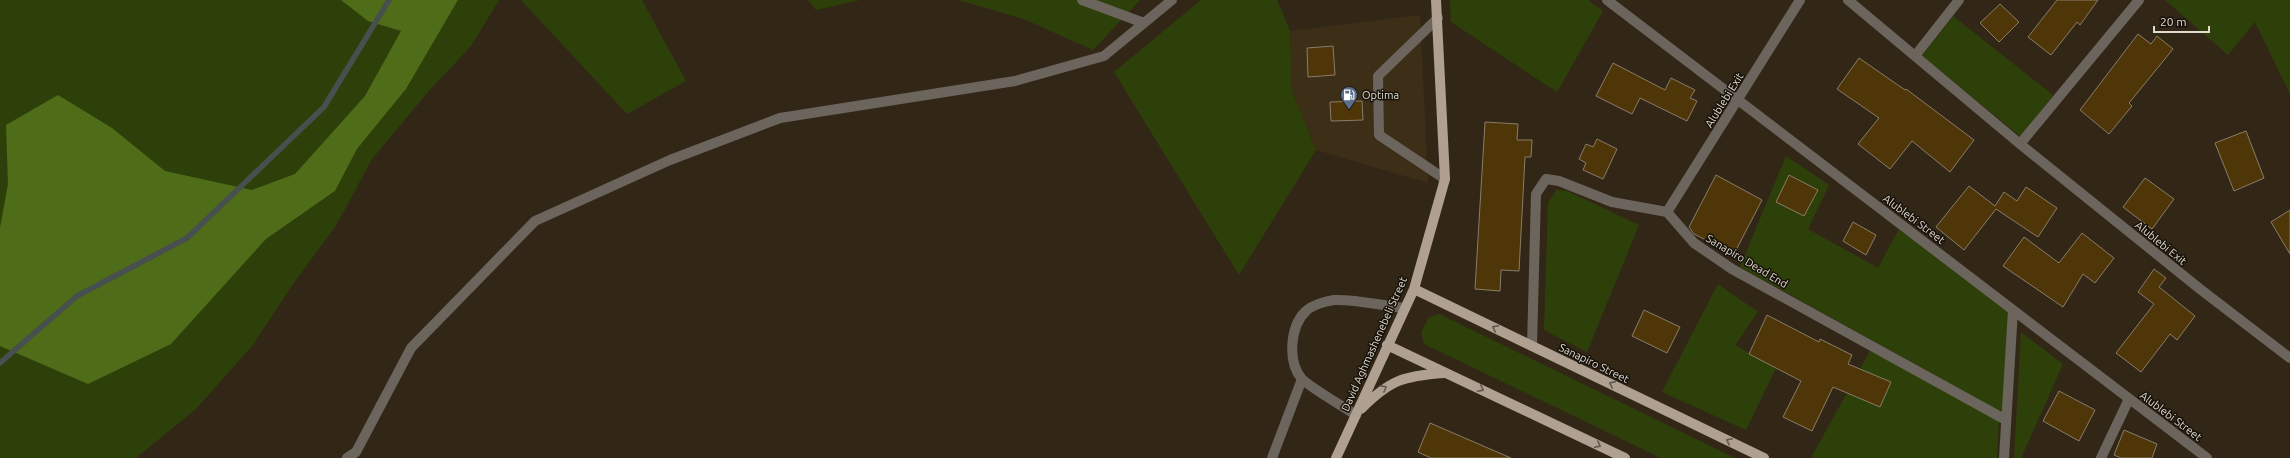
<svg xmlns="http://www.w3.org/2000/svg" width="2290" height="458" font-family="Ubuntu,sans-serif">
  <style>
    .built { fill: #3d2e17 }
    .green { fill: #2e400a }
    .forest { fill: #4f6c19 }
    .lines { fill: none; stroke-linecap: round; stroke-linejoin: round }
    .stream { stroke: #474f4f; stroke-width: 5.5 }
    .building { fill: #4e3608; stroke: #897c69 }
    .minor { stroke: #6c655e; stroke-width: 10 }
    .major { stroke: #afa091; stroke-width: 10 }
    .oneway { stroke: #62584e }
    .labels { text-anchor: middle; stroke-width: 3; stroke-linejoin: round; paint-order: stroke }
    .poi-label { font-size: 11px; fill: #e1dacf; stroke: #16110a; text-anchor: start }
    .street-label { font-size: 11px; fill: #e1dacf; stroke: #16110a }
  </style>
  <rect width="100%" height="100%" fill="#322717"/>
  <path class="built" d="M 1420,15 L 1428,183 L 1316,150 L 1292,91 L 1290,31 Z"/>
  <path class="green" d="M 0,0 L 427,0 L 325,169 L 171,344 L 266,239 L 335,191 L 357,149 L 406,89 L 458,0 L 499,0 L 471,46 L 428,92 L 372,159 L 337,224 L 291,287 L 252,346 L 196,409 L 136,458 L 0,458 Z
    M 521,0 L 642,0 L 686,81 L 627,114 Z
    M 808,0 L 860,0 L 816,10 Z
    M 959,0 L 1140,0 L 1093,50 L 1026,20 Z
    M 1201,0 L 1277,0 L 1290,31 L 1292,91 L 1316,150 L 1239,275 L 1114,72 Z
    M 1450,0 L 1588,0 L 1603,11 L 1557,92 L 1451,22 Z
    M 2165,0 L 2290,0 L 2290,94 L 2255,22 L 2228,55 Z
    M 1953,16 L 2053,95 L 2021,137 L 1922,56 Z
    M 1786,156 L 1829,185 L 1808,229 L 1878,268 L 1900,227 L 2009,309 L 2003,413 L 1740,267 Z
    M 1556,190 L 1567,191 L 1639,225 L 1587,352 L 1544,330 L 1548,203 Z
    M 1718,284 L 1758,312 L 1735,345 L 1776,368 L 1746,430 L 1662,392 Z
    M 1439,314 L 1735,458 L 1661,458 L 1424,344 L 1421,333 L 1429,317 Z
    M 2021,332 L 2063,364 L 2021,458 L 2014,458 Z
    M 1871,349 L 1999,419 L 1997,458 L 1811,458 Z"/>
  <path class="forest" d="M 341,0 L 458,0 L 406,89 L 357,149 L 335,191 L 266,239 L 171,344 L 88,384 L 0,346 L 0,228 L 8,184 L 6,125 L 58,95 L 112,128 L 165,171 L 252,190 L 295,174 L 365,96 L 401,31 L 368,21 Z"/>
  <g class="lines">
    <path class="stream" d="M 0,363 L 77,296 L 187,238 L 324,107 L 389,0"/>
  </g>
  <path class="building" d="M 2057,0 L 2098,0 L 2080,25 L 2077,22 L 2051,55 L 2028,37 Z
    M 2000,4 L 2019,22 L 1999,42 L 1980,23 Z
    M 2138,34 L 2151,44 L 2157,36 L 2173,49 L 2129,103 L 2132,106 L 2109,134 L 2080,110 Z
    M 1333,46 L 1335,75 L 1308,77 L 1307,48 Z
    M 1859,58 L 1905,90 L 1906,89 L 1974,140 L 1950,172 L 1912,141 L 1890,169 L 1858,144 L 1879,118 L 1837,89 Z
    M 1613,63 L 1665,90 L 1671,78 L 1695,90 L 1690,98 L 1697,101 L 1687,121 L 1640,98 L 1632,114 L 1596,96 Z
    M 1362,101 L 1363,120 L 1331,121 L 1330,102 Z
    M 1485,122 L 1518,124 L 1517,140 L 1532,140 L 1531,157 L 1525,157 L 1519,271 L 1501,270 L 1500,291 L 1475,289 Z
    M 2246,131 L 2264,178 L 2234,191 L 2215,143 Z
    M 1597,139 L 1617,149 L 1603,179 L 1583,170 L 1586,163 L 1579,159 L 1586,144 L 1593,147 Z
    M 1716,175 L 1762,200 L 1734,254 L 1694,234 L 1689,227 Z
    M 1789,175 L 1818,190 L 1804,216 L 1776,202 Z
    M 2145,178 L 2174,199 L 2152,229 L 2123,207 Z
    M 1969,186 L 1995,206 L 2004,192 L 2017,201 L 2026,187 L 2057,208 L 2038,237 L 1996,209 L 1964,250 L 1936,227 Z
    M 2290,210 L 2290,254 L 2271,222 Z
    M 1853,222 L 1876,235 L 1866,255 L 1843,241 Z
    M 2082,233 L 2114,258 L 2095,283 L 2083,274 L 2063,307 L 2003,266 L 2024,237 L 2059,263 Z
    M 2154,269 L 2166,278 L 2159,287 L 2195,316 L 2177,340 L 2170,334 L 2141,372 L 2116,353 L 2154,304 L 2138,292 Z
    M 1644,310 L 1680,327 L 1667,353 L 1632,336 Z
    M 1767,315 L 1819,342 L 1820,339 L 1852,355 L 1848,364 L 1891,382 L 1880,407 L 1833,387 L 1812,431 L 1783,417 L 1801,381 L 1749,354 Z
    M 2059,391 L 2095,410 L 2079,441 L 2043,421 Z
    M 1430,423 L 1511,458 L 1431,458 L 1418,452 Z
    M 2124,430 L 2157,444 L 2152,458 L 2121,458 L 2114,455 Z"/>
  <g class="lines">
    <path class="minor" d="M 1082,0 L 1144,23
      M 1607,0 L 2207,458
      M 1848,0 L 2020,144 L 2200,289 L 2290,358
      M 1438,18 L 1378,76 L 1379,135 L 1445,179
      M 1915,56 L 1959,0
      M 2020,144 L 2139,0
      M 1667,212 L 1800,0
      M 1532,346 L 1536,194 L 1546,179 L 1559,181 L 1612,202 L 1667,212 L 1694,243 L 1732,269 L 2006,420
      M 1356,415 C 1344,407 1311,388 1302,379 C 1287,362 1290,326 1306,311 C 1312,305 1326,301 1334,300 C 1357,299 1382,306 1405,308
      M 347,458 L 356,452 L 411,348 L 535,221 L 670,160 L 780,118 L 1015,81 L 1104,56 L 1172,0
      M 1272,458 L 1302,379
      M 2004,458 L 2013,310
      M 2101,458 L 2129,399"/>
    <path class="major" d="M 1414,289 L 1764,458
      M 1387,345 L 1625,458
      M 1361,409 C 1390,380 1403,376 1444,373
      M 1336,458 L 1414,289 L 1445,179 L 1436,0"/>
  </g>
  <defs><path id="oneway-chevron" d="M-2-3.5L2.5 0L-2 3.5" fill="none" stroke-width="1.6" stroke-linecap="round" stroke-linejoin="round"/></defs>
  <g class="oneway">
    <use href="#oneway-chevron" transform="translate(1495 328) rotate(-154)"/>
    <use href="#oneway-chevron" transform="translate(1612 384) rotate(-154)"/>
    <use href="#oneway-chevron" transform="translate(1384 388) rotate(-29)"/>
    <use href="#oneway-chevron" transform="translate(1481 389) rotate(26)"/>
    <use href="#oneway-chevron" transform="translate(1729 441) rotate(-154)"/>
    <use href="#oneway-chevron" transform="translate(1598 445) rotate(26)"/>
  </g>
  <defs>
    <symbol id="fuel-pin" viewBox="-11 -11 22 30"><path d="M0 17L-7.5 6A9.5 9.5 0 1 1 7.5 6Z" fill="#5c6f8a" stroke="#16110a"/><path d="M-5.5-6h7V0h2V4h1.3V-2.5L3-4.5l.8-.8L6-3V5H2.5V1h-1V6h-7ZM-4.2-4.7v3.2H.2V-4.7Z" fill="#fff"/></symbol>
  </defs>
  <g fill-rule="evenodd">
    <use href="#fuel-pin" x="1339" y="85" width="20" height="27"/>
  </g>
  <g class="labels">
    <g class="poi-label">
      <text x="1362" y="99">Optima</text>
    </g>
    <g class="street-label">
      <text transform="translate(1724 100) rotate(-58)" y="4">Alublebi Exit</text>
      <text transform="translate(1914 219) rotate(37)" y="4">Alublebi Street</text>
      <text transform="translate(2161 243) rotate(39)" y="4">Alublebi Exit</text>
      <text transform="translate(1747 261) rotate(31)" y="4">Sanapiro Dead End</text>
      <text transform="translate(1374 344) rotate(-66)" y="4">David Aghmashenebeli Street</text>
      <text transform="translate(1594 363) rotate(26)" y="4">Sanapiro Street</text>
      <text transform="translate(2171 416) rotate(37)" y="4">Alublebi Street</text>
    </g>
  </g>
  <path d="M2154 26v6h55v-6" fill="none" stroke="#e1dacf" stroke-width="2"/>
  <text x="2160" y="26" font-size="12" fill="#e1dacf" stroke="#16110a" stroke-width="3" paint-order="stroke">20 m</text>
</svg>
